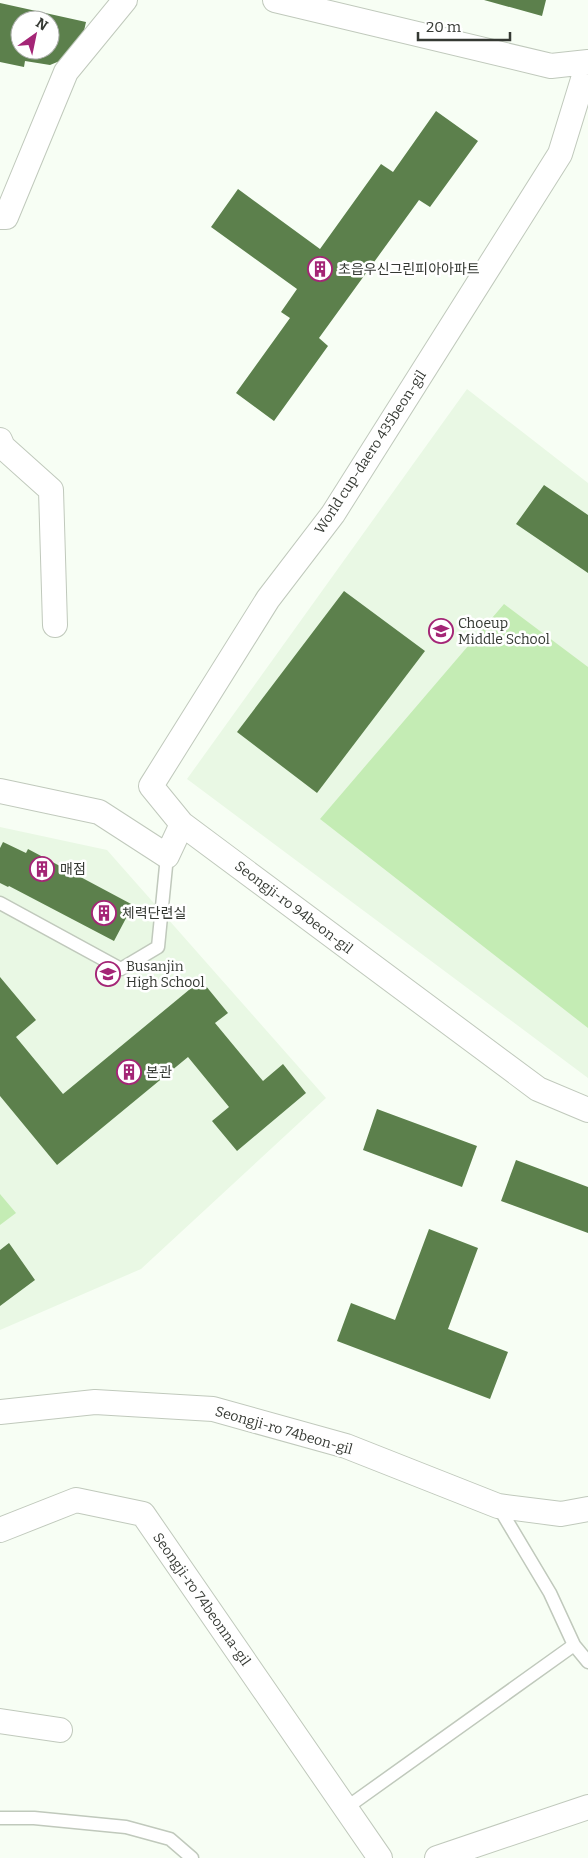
<svg xmlns="http://www.w3.org/2000/svg" width="588" height="1858" font-family="Bitter,'Noto Sans KR',serif">
  <style>
    .built { fill: #e9f8e4 }
    .green { fill: #c4ecb4 }
    .building { fill: #5c804c; fill-rule: evenodd }
    .lines { fill: none; stroke-linecap: round; stroke-linejoin: round }
    .lane-casing { stroke: #c0c9bc; stroke-width: 15 }
    .street-casing { stroke: #c0c9bc; stroke-width: 26 }
    .lane { stroke: #fff; stroke-width: 12 }
    .street { stroke: #fff; stroke-width: 24 }
    .labels { text-anchor: middle; stroke-width: 5; stroke-linejoin: round; paint-order: stroke }
    .poi-label { font-size: 14px; fill: #353933; stroke: #fff; text-anchor: start }
    .street-label { font-size: 14px; fill: #353933; stroke: #fff }
  </style>
  <rect width="100%" height="100%" fill="#f7fef4"/>
  <path class="built" d="M 467,389 L 588,483 L 588,1078 L 187,779 Z
    M 0,827 L 107,850 L 326,1098 L 141,1269 L 0,1330 Z"/>
  <path class="green" d="M 504,604 L 588,667 L 588,1028 L 320,819 Z
    M 0,1194 L 16,1213 L 0,1225 Z"/>
  <path class="building" d="M 484,0 L 546,0 L 542,16 Z
    M 0,3 L 86,22 L 79,53 L 50,65 L 25,61 L 24,67 L 0,62 ZM 20,20 L 50,20 L 50,50 L 20,50 Z
    M 436,111 L 478,141 L 430,207 L 419,200 L 319,338 L 328,346 L 274,421 L 236,393 L 290,318 L 281,312 L 297,289 L 211,227 L 238,189 L 320,249 L 381,164 L 393,172 Z
    M 544,485 L 588,515 L 588,573 L 516,524 Z
    M 344,591 L 425,651 L 317,793 L 237,732 Z
    M 3,842 L 26,853 L 28,849 L 133,905 L 114,941 L 9,886 L 8,887 L 0,883 L 0,848 Z
    M 0,977 L 36,1020 L 16,1037 L 63,1094 L 201,980 L 228,1013 L 215,1023 L 263,1081 L 283,1064 L 306,1093 L 237,1151 L 212,1121 L 229,1107 L 188,1057 L 57,1165 L 0,1096 Z
    M 377,1109 L 477,1146 L 462,1187 L 363,1150 Z
    M 516,1160 L 588,1187 L 588,1233 L 501,1201 Z
    M 429,1229 L 478,1248 L 448,1329 L 508,1352 L 490,1399 L 337,1341 L 351,1303 L 395,1320 Z
    M 9,1243 L 35,1280 L 0,1306 L 0,1250 Z"/>
  <g class="lines">
    <defs>
      <path id="lane" d="M 0,903 L 121,969 L 158,947 L 167,856
        M 498,1506 L 550,1593 L 574,1645 L 588,1662
        M 346,1808 L 574,1645
        M 0,1818 L 34,1818 L 126,1827 L 170,1839 L 192,1858"/>
      <path id="street" d="M 275,0 L 551,66 L 588,62
        M 588,63 L 560,154 L 333,514 L 268,599 L 151,786 L 182,824 L 538,1089 L 588,1110
        M 0,217 L 6,217 L 66,72 L 125,0
        M 0,440 L 3,447 L 51,490 L 55,625
        M 0,791 L 99,812 L 167,856 L 182,824
        M 0,1412 L 95,1402 L 213,1409 L 346,1446 L 498,1506 L 561,1514 L 588,1509
        M 0,1530 L 76,1500 L 143,1514 L 380,1858
        M 0,1721 L 60,1730
        M 437,1858 L 588,1807"/>
    </defs>
    <use href="#lane" class="lane-casing"/>
    <use href="#street" class="street-casing"/>
    <use href="#lane" class="lane"/>
    <use href="#street" class="street"/>
  </g>
  <defs>
    <symbol id="building-ring" viewBox="-11 -11 22 22"><circle r="9.5" fill="#fff" stroke="#a42576" stroke-width="1.5"/><path d="M-4-6H4V6H1V3H-1V6H-4ZM-2.5-4.3h1.7v1.8h-1.7ZM.8-4.3h1.7v1.8H.8ZM-2.5-1h1.7V.8h-1.7ZM.8-1h1.7V.8H.8Z" fill="#a42576"/></symbol>
    <symbol id="school-ring" viewBox="-11 -11 22 22"><circle r="9.5" fill="#fff" stroke="#a42576" stroke-width="1.5"/><path d="M0-5L7-2L0 1L-7-2ZM-4 1L0 2.5L4 1V4Q0 6-4 4Z" fill="#a42576"/></symbol>
  </defs>
  <g fill-rule="evenodd">
    <use href="#building-ring" x="306" y="255" width="28" height="28"/>
    <use href="#school-ring" x="427" y="617" width="28" height="28"/>
    <use href="#building-ring" x="28" y="855" width="28" height="28"/>
    <use href="#building-ring" x="90" y="899" width="28" height="28"/>
    <use href="#school-ring" x="94" y="960" width="28" height="28"/>
    <use href="#building-ring" x="115" y="1058" width="28" height="28"/>
  </g>
  <g class="labels">
    <g class="poi-label">
      <text x="338" y="274">초읍우신그린피아아파트</text>
      <text x="458" y="628">Choeup<tspan x="458" dy="16">Middle School</tspan></text>
      <text x="60" y="874">매점</text>
      <text x="122" y="918">체력단련실</text>
      <text x="126" y="971">Busanjin<tspan x="126" dy="16">High School</tspan></text>
      <text x="146" y="1077">본관</text>
    </g>
    <g class="street-label">
      <text transform="translate(370 452) rotate(-57)" y="5">World cup-daero 435beon-gil</text>
      <text transform="translate(294 907) rotate(37)" y="5">Seongji-ro 94beon-gil</text>
      <text transform="translate(284 1430) rotate(16)" y="5">Seongji-ro 74beon-gil</text>
      <text transform="translate(202 1599) rotate(55)" y="5">Seongji-ro 74beonna-gil</text>
    </g>
  </g>
  <g transform="translate(35 35) rotate(33)"><circle r="24" fill="#ffffff" stroke="#aeb0ad"/>
  <path d="M0-4L9 19L0 12L-9 19Z" fill="#a42576"/>
  <text y="-8" font-size="14" font-weight="bold" text-anchor="middle" fill="#353933">N</text>
  </g>
  <path d="M418 32v8h92v-8" fill="none" stroke="#353933" stroke-width="2.5"/>
  <text x="426" y="32" font-size="15" fill="#353933" stroke="#ffffff" stroke-width="4" paint-order="stroke">20 m</text>
</svg>
